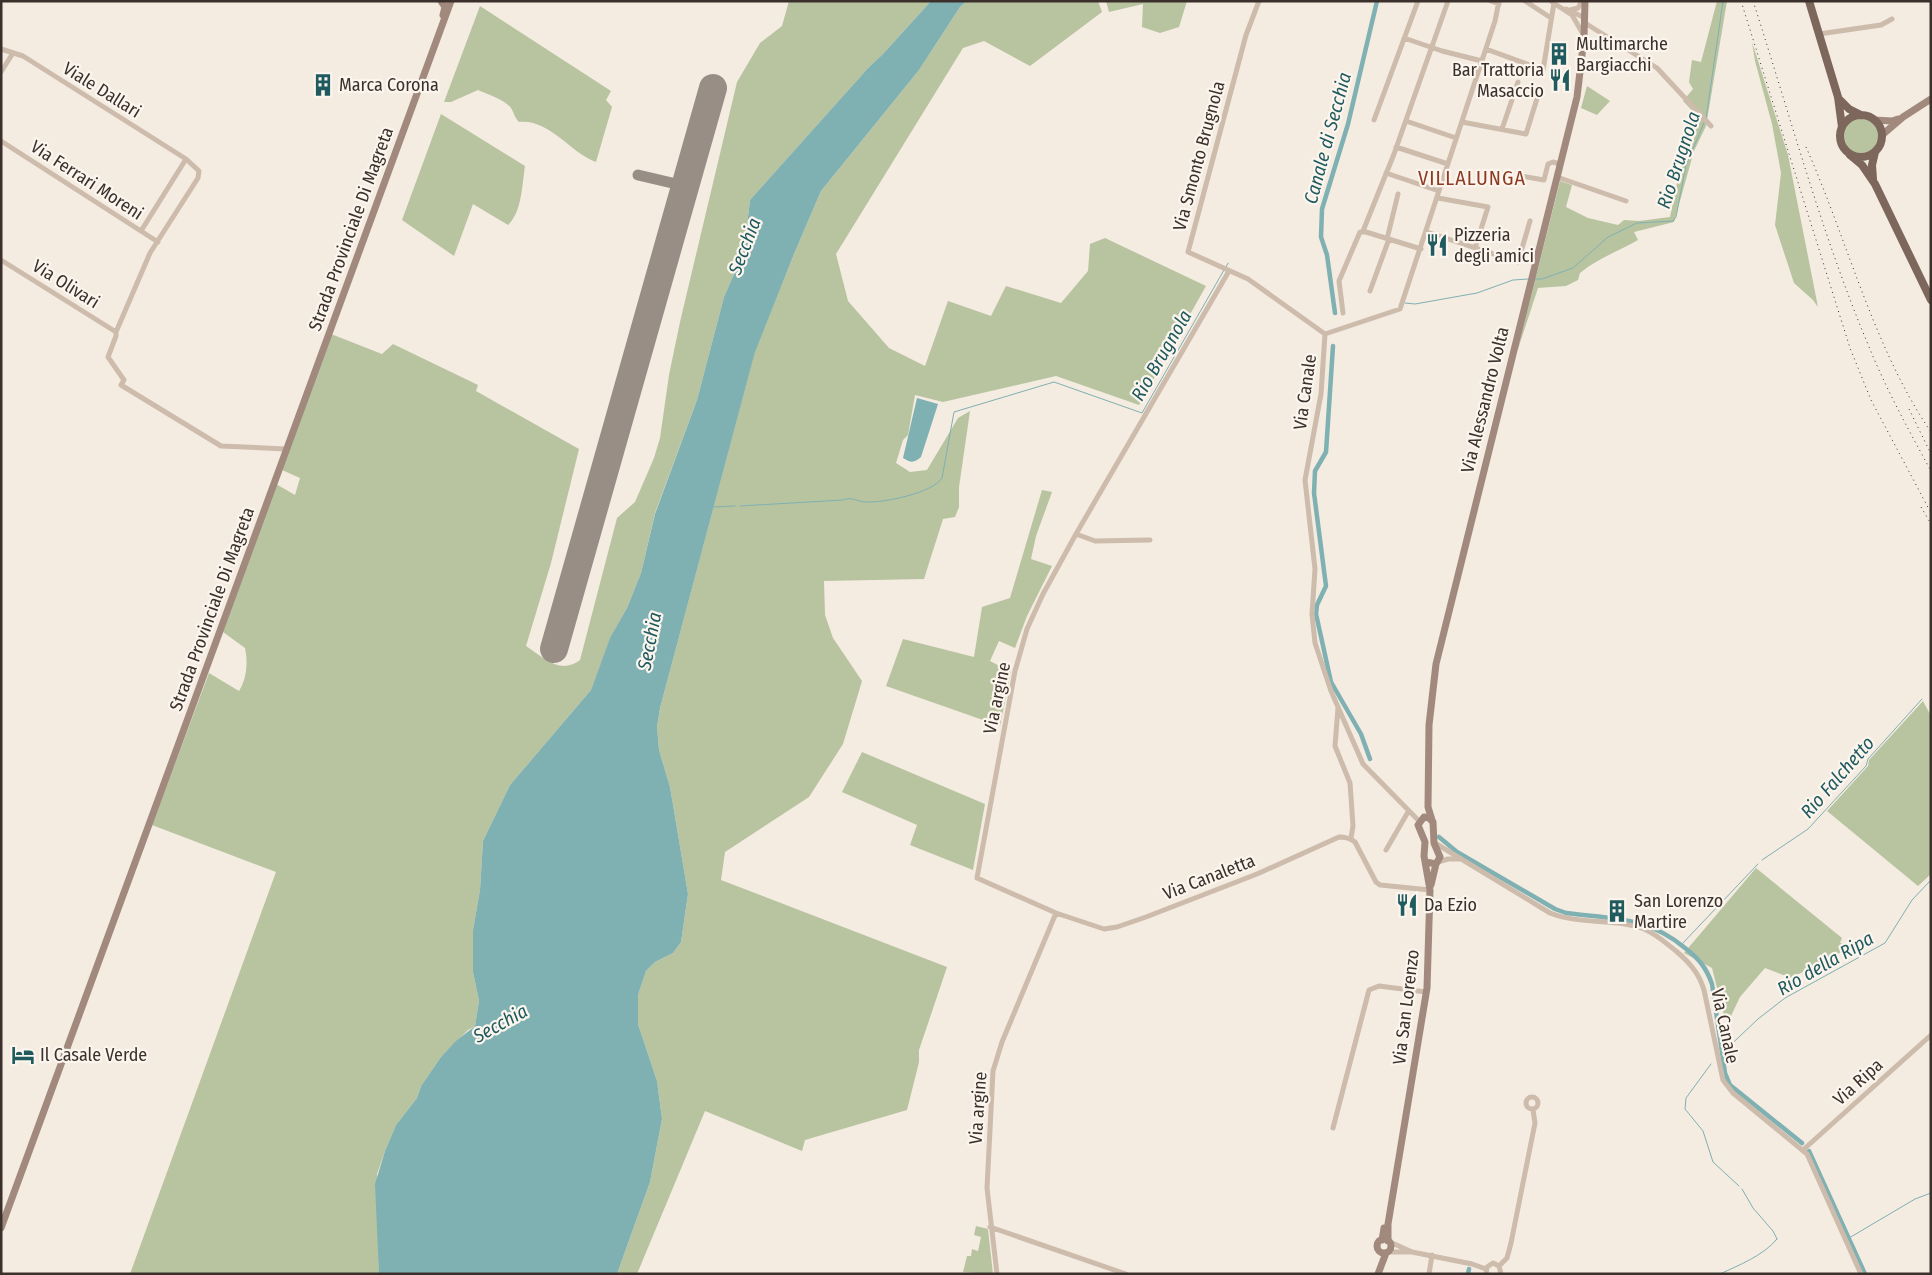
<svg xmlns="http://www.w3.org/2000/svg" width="1932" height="1275" font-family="'Fira Sans Condensed',sans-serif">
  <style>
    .green { fill: #b8c4a0 }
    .water { fill: #7fb0b2 }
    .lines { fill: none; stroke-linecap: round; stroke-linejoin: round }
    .stream { stroke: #7fb0b2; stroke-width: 1 }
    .canal { stroke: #7fb0b2; stroke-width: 4.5 }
    .taxiway { stroke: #988e86; stroke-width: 11 }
    .runway { stroke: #988e86; stroke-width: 28 }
    .minor { stroke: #cdbbac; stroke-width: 5 }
    .secondary { stroke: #a18a7d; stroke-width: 7 }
    .primary { stroke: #7d675c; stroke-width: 8 }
    .rail { stroke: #3b302b; stroke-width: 1; stroke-dasharray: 1 4; stroke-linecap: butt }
    .labels { text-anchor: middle; stroke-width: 4.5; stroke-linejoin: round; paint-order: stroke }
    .poi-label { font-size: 18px; fill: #3b302b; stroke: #fbf5ee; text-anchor: start }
    .street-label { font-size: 18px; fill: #3b302b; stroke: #fbf5ee }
    .water-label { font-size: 19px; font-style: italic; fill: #1f5a5e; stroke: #fbf5ee }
    .quarter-label { font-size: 20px; letter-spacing: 1px; fill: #8c3b22; stroke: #fbf5ee }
  </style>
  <rect width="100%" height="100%" fill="#f4ebe1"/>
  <path class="green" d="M 789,1 L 931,1 L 883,54 L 869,67 L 750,200 L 744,251 L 724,297 L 697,400 L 655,513 L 641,573 L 627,608 L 610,639 L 591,690 L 510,785 L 483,841 L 480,890 L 473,930 L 473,972 L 479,1001 L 475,1026 L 468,1030 L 441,1057 L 421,1086 L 417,1098 L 396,1125 L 385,1151 L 377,1174 L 379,1274 L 130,1274 L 276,872 L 152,825 L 209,673 L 239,691 C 247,678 248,662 245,648 L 223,632 L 276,484 L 295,495 L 300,478 L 282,470 L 331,334 L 382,354 L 393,344 L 478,385 L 476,391 L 579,449 L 551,563 L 526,646 C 544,658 560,675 580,660 L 617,518 L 635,502 L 654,458 L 660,438 L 669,375 L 680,322 L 737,82 L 760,43 L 782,26 Z
    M 967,1 L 1098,1 L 1102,12 L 1030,66 L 984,41 L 963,48 L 836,254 L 848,301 L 889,348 L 925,366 L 948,301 L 991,316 L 1006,286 L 1061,303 L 1088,271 L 1090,244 L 1105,238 L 1206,286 L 1139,405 L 1056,376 L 943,402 L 915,395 L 908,435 L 903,440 L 896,463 L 910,472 L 927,470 L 958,418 L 970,411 L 959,487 L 959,507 L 955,517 L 943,519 L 924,579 L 824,581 L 825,615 L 833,638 L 862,681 L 843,744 L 809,797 L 725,852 L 721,880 L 947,967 L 919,1050 L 919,1062 L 907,1110 L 805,1140 L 802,1151 L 705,1111 L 637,1274 L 617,1274 L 650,1182 L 662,1119 L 657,1081 L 638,1024 L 638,995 L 646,971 L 655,962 L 673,953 L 681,942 L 688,894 L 670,787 L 659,750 L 657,727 L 660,708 L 755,351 L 794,254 L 821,191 L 919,70 L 960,7 Z
    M 1106,1 L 1187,1 L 1179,27 L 1160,33 L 1142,27 L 1143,4 L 1109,12 Z
    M 1717,1 L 1727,1 L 1706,126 L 1694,151 L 1674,222 L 1634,232 L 1638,240 C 1617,252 1600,257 1580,273 L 1578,280 L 1566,286 L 1538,288 L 1517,352 L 1560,181 L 1572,185 L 1566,207 L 1588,218 L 1618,225 L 1624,220 L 1639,221 L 1670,217 L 1682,160 L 1699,118 L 1683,101 L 1693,89 L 1689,82 L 1692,60 L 1701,62 Z
    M 480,6 L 611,91 L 606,100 L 612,107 L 596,162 C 569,152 550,119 519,122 C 515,118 514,113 511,108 C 504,99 489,95 478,90 L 451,102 L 444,102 Z
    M 1752,42 L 1788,155 L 1818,307 L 1813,300 L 1794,283 L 1775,225 L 1781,173 L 1772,124 L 1755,61 Z
    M 1587,86 L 1610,101 L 1597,115 L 1581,108 Z
    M 441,114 L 525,166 C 522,185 522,212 508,225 L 473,204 L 454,256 L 402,220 Z
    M1843 136a18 18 0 1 1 36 0a18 18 0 1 1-36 0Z
    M 1042,490 L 1052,492 L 1036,536 L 1031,559 L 1052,566 L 1027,616 L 1015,648 L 999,641 L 990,661 L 1011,672 L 1000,726 L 886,686 L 903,639 L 974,657 L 982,607 L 1010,598 Z
    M 1923,701 L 1931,716 L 1931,874 L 1918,886 L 1827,811 L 1868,766 L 1869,760 Z
    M 862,752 L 985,804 L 973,870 L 910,845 L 917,825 L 842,792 Z
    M 1756,868 L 1842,938 L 1840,943 L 1849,945 L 1849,948 L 1791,978 L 1765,968 L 1740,997 L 1731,1016 L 1724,1015 L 1712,968 L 1684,953 Z
    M 976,1226 L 988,1229 L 993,1274 L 963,1272 L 967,1256 L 971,1256 L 972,1249 L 978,1251 L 981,1237 L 974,1235 Z"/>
  <path class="water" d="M 931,1 L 967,1 L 960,7 L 919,70 L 821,191 L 794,254 L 755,352 L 660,708 L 657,727 L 659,750 L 670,787 L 688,894 L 681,942 L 673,953 L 655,962 L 646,971 L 638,995 L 638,1024 L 657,1081 L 662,1119 L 650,1182 L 617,1274 L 379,1274 L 375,1184 L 385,1151 L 396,1125 L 417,1098 L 421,1086 L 441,1057 L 456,1041 L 475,1026 L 479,1001 L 473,972 L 473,930 L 480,890 L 483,841 L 510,785 L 591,690 L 610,638 L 627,608 L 641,573 L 655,514 L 697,400 L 724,297 L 744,251 L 750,200 L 869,67 L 883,54 Z
    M 917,398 L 938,404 L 921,457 C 914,463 911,463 903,458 Z"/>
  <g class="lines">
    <path class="stream" d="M 1706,119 L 1723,1
      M 1226,267 L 1228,263
      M 1535,279 L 1542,279 L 1573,268 L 1608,237 L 1637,223 L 1673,221 L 1676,217 L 1686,165 L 1704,123
      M 1405,303 L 1415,304 L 1477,293 L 1513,280 L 1528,279
      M 740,506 L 843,500 C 852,496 857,502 866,502 C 883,503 933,493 942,478 L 954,412 L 1054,382 L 1142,413 L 1224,270
      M 714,507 L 735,506
      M 1762,860 L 1808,829 L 1866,766 L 1868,759 L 1922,699
      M 1681,945 L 1758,864
      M 1720,1055 L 1758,1019 L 1785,998 L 1885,943 L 1912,900 L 1931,880
      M 1711,1064 L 1686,1098 L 1685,1109 L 1703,1131 L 1713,1162 L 1739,1186
      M 1742,1189 L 1753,1208 L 1773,1231 L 1777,1239
      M 1851,1243 L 1849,1238 L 1915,1199 L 1931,1193
      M 1720,1274 C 1739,1265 1763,1256 1777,1239"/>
    <path class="canal" d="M 1335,313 L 1327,255 L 1321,237 L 1322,209 L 1348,124 L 1377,1
      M 1333,346 L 1326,452 L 1315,471 L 1314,493 L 1326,586 L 1317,605 L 1316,614 L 1331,682 L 1361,734 L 1370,759
      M 1439,837 L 1457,852 L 1555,909 L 1566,913 C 1612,919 1647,916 1685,948 C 1699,959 1706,967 1712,984 L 1725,1073 L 1730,1085 L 1802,1143
      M 1809,1151 L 1865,1274
      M 1468,1274 L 1469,1269"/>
    <path class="taxiway" d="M 638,175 L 685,186"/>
    <path class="runway" d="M 554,649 L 713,88"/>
    <path class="minor" d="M 1259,1 L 1246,35 L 1188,252 L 1248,279 L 1325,334
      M 1491,1 L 1499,4
      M 1525,1 L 1551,18
      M 1552,2 L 1572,15 L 1583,34
      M 1566,9 L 1585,18
      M 1570,10 L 1578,8 L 1582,1
      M 1585,23 L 1657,68 L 1711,126
      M 1819,34 L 1881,25 L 1892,19
      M 1404,38 L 1442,51 L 1482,61
      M 1,49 L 23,56 L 186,159 L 199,171 L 198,178 L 150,253 L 116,332 L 116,336 L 108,357 L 124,380 L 121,385 L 221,446 L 286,449
      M 1486,49 L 1543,70 L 1554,3
      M 1,72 L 13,53
      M 1374,120 L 1418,1
      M 1406,121 L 1456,138
      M 1462,122 L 1526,134 L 1540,89
      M 1502,129 L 1518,82
      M 1,141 L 158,242
      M 1396,147 L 1448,164
      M 1386,173 L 1439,191
      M 1521,176 L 1544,180 L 1548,164 L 1553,162 L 1560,164
      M 1557,177 L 1626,201
      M 1438,198 L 1488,207 L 1475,248
      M 141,231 L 186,159
      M 1363,231 L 1394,154 L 1448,1
      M 1427,232 L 1518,262 L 1530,221
      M 1387,239 L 1398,194
      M 1,260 L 116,332
      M 1229,271 L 1076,534 L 1043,594 L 1027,629 L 1015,671 L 977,878 L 1056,913 L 1104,929 L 1117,927 L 1146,917 L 1257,874 L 1339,837 C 1346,837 1350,838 1355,842 L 1376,882 L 1380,885 L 1430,890
      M 1370,291 L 1389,239
      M 1343,313 L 1339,281 L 1360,232 L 1366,232 L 1421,249
      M 1325,334 L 1321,394 L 1305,480 L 1315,569 L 1312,614 L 1315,643 L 1331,691 L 1363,764 L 1419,821
      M 1325,334 L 1400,309 L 1495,21 L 1499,1
      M 1076,534 L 1095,541 L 1150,540
      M 1338,708 L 1335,746 L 1350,783 L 1353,826 L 1351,838
      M 1435,843 L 1550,913 C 1580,925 1614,918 1644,929 C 1656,934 1666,943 1676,951 C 1689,962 1699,973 1704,990 L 1723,1080 L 1733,1093 L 1807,1154 L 1861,1274
      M 1386,850 L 1408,812
      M 1438,862 L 1448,859 L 1460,859
      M1526 1103a6 6 0 1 1 12 0a6 6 0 1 1-12 0Z
      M 1333,1128 L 1369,990 L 1379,986 L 1426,992
      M 1803,1150 L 1931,1035
      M 990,1227 L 1126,1274
      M 1388,1252 L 1412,1252 L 1390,1242
      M 1412,1252 L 1472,1264 L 1486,1269
      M 1499,1266 L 1507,1258 L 1511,1243 L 1535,1123 L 1533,1110
      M 997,1274 L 987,1188 L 993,1071 L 1002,1042 L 1056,913
      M 1429,1274 L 1432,1255
      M 1486,1274 L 1487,1267 L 1493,1263 L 1499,1266 L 1501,1274"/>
    <path class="secondary" d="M 441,1 L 445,7 L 443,15
      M 1874,120 L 1892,121 L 1898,119
      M 1882,135 L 1903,117 L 1931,99
      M 1432,820 L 1428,807 L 1429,725 L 1436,664 L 1577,97 L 1584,38 L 1585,1
      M 1431,885 L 1436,864
      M 1,1228 L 451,1
      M1377 1246a7 7 0 1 1 14 0a7 7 0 1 1-14 0Z
      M 1382,1240 L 1384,1228
      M 1388,1241 L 1388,1224 L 1427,988 L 1430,890 L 1424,856 L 1425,842 L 1418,825 L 1424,817 L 1429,818 L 1433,822 L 1434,843 L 1440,857 L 1436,864 L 1426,862
      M 1378,1274 L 1386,1253"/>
    <path class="primary" d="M 1809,1 L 1838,97 L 1842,127
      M 1839,99 L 1849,109 L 1861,115
      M1840 136a21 21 0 1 1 42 0a21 21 0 1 1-42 0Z
      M 1850,155 L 1862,165 L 1875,184 L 1931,300
      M 1873,179 L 1872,165 L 1875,152"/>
    <path class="rail" d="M 1741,1 L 1850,348 L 1871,400 L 1931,513
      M 1753,1 C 1790,115 1821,232 1867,342 C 1885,387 1908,429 1931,471
      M 1806,147 C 1847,239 1874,349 1931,432
      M 1909,409 L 1931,454
      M 1921,507 L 1931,524"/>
  </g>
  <defs>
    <symbol id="building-bare" viewBox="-9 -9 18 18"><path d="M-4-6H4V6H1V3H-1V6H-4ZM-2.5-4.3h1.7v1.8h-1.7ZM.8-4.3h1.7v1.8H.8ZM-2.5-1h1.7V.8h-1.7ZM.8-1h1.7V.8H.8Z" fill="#1f5a5e" stroke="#fbf5ee" stroke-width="2.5" paint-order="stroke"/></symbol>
    <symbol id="restaurant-bare" viewBox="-9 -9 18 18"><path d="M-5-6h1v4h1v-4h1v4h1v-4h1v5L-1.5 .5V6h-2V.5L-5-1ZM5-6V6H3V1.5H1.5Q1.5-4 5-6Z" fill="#1f5a5e" stroke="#fbf5ee" stroke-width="2.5" paint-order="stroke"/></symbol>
    <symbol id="hotel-bare" viewBox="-9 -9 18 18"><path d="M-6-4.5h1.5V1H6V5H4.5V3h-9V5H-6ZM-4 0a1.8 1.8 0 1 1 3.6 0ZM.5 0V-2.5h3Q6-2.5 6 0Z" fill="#1f5a5e" stroke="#fbf5ee" stroke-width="2.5" paint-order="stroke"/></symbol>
  </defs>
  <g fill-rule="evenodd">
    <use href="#building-bare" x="1543" y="38" width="32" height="32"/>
    <use href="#restaurant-bare" x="1544" y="64" width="32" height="32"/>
    <use href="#building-bare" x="307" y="69" width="32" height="32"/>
    <use href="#restaurant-bare" x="1421" y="229" width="32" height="32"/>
    <use href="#restaurant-bare" x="1391" y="889" width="32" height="32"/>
    <use href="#building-bare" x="1601" y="895" width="32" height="32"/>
    <use href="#hotel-bare" x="7" y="1039" width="32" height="32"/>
  </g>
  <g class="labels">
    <g class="poi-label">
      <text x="1576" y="50">Multimarche<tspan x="1576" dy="21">Bargiacchi</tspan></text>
      <text x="1544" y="76" text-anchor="end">Bar Trattoria<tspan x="1544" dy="21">Masaccio</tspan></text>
      <text x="339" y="91">Marca Corona</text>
      <text x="1454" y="241">Pizzeria<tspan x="1454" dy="21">degli amici</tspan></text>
      <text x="1634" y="907">San Lorenzo<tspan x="1634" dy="21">Martire</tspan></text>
      <text x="1424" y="911">Da Ezio</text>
      <text x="40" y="1061">Il Casale Verde</text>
    </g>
    <g class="street-label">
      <text transform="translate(102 90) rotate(32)" y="6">Viale Dallari</text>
      <text transform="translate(1199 156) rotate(-75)" y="6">Via Smonto Brugnola</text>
      <text transform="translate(87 180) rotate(33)" y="6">Via Ferrari Moreni</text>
      <text transform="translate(351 229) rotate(-70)" y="6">Strada Provinciale Di Magreta</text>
      <text transform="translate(66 284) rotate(32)" y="6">Via Olivari</text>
      <text transform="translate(1305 392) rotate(-82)" y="6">Via Canale</text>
      <text transform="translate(1485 400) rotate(-76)" y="6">Via Alessandro Volta</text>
      <text transform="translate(212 609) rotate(-70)" y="6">Strada Provinciale Di Magreta</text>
      <text transform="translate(997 698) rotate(-78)" y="6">Via argine</text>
      <text transform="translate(1209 877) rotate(-21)" y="6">Via Canaletta</text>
      <text transform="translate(1406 1007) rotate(-83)" y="6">Via San Lorenzo</text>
      <text transform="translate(1725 1026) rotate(78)" y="6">Via Canale</text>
      <text transform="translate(1858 1082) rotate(-42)" y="6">Via Ripa</text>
      <text transform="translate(978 1108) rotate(-86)" y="6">Via argine</text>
    </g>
    <g class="water-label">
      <text transform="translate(1327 138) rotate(-75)" y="7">Canale di Secchia</text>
      <text transform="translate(1678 160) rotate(-72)" y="7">Rio Brugnola</text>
      <text transform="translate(744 246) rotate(-69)" y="7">Secchia</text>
      <text transform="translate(1161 355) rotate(-60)" y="7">Rio Brugnola</text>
      <text transform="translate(649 641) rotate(-79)" y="7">Secchia</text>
      <text transform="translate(1837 777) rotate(-49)" y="7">Rio Falchetto</text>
      <text transform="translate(1825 963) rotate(-30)" y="7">Rio della Ripa</text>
      <text transform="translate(500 1023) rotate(-29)" y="7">Secchia</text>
    </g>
    <g class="quarter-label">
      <text x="1472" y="185">VILLALUNGA</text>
    </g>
  </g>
  <rect width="1932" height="1275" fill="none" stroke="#3b302b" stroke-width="5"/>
</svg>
